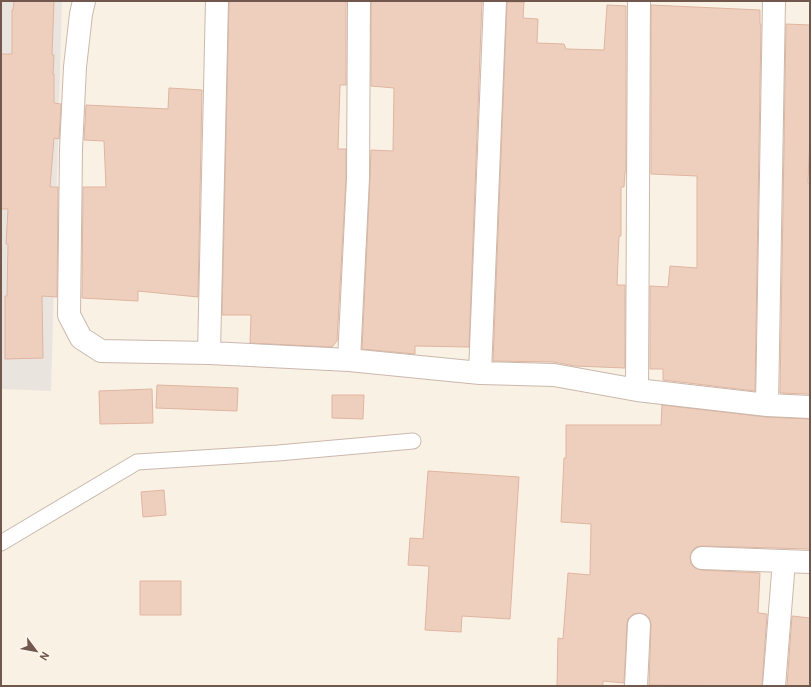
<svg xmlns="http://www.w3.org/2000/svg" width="811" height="687" font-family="Overpass,sans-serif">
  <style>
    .industrial { fill: #eae4df }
    .building { fill: #eecfbe; stroke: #dfb5a0 }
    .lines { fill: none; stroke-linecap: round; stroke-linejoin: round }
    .service-casing { stroke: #cbb8ac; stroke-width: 17 }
    .minor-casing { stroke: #cbb8ac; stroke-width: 24 }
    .service { stroke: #fff; stroke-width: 15 }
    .minor { stroke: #fff; stroke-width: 22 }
  </style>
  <rect width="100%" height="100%" fill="#faf1e5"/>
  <path class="industrial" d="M 1,1 L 62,1 L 51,391 L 1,389 Z"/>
  <path class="building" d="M 14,1 L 54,1 L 52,55 L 54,55 L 53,74 L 54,74 L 54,103 L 61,104 L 59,139 L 54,138 L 50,187 L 58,187 L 57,297 L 42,296 L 43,358 L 5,359 L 5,296 L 7,296 L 8,244 L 6,244 L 8,209 L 1,209 L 1,54 L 12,54 L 12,10 L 13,10 Z
    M 229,1 L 346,1 L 346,85 L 340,85 L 338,149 L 346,149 L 346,178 L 337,341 L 332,347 L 250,343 L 251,315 L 222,315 Z
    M 371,1 L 482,1 L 469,347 L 415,346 L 415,354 L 362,349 L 370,179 L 371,150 L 393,151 L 394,88 L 371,86 Z
    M 507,2 L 524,2 L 523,18 L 538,19 L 537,43 L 564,44 L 566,49 L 604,50 L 607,5 L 626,6 L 626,172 L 625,172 L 624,187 L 621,187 L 621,236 L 619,236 L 617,285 L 625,285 L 625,368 L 575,366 L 554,362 L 493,361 Z
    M 651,5 L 760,10 L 760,24 L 761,24 L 755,391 L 663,380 L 663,369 L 650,369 L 650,286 L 668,287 L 670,266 L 697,268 L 697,176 L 651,174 Z
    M 786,24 L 810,25 L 810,135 L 808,183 L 810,184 L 810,394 L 780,393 Z
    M 169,88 L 202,90 L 198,297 L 138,291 L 138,301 L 82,298 L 83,187 L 106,187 L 104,141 L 84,140 L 86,105 L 168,109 Z
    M 157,385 L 238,388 L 237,411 L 156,408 Z
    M 152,389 L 153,423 L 100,424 L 99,391 Z
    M 332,395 L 364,395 L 363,419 L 332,418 Z
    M 662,405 L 766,417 L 810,419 L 810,549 L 702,546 L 696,547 L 692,551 L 690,557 L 691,564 L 695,568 L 701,570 L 760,573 L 758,613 L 767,614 L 762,686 L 649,685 L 651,625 L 650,619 L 646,615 L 639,613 L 633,614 L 628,619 L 627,624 L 624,683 L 603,681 L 603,686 L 557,686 L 558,638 L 563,639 L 568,573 L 590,575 L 591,524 L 561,522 L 564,458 L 566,458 L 566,425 L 661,425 Z
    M 428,471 L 519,477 L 510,619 L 462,616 L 461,632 L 425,630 L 429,566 L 408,565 L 410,538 L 423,539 Z
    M 164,490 L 166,515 L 143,517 L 141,492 Z
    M 140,581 L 181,581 L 181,615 L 140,615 Z
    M 792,616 L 810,618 L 810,686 L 787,686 Z"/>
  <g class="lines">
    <defs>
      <path id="service" d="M 1,543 L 137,462 L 278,453 L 413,441"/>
      <path id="minor" d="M 84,1 L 81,14 L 75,67 L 71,149 L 69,315 L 81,338 L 101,351 L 209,353 L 349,360 L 480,373 L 554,375 L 637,390 L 767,405 L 810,407
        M 209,353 L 217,1
        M 349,360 L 358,178 L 359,1
        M 480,373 L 495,1
        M 637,390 L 639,1
        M 767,405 L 774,1
        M 702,558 L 810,562
        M 636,686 L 639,625
        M 774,686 L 784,561"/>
    </defs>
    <use href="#service" class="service-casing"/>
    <use href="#minor" class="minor-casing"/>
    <use href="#service" class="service"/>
    <use href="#minor" class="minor"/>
  </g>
  <rect width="811" height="687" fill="none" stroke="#71574c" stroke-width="4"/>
  <g transform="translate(36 651) rotate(122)" stroke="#fdf5ea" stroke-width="3" paint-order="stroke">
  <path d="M0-3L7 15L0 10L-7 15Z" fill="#71574c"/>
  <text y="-6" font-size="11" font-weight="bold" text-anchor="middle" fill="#71574c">N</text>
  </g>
</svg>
